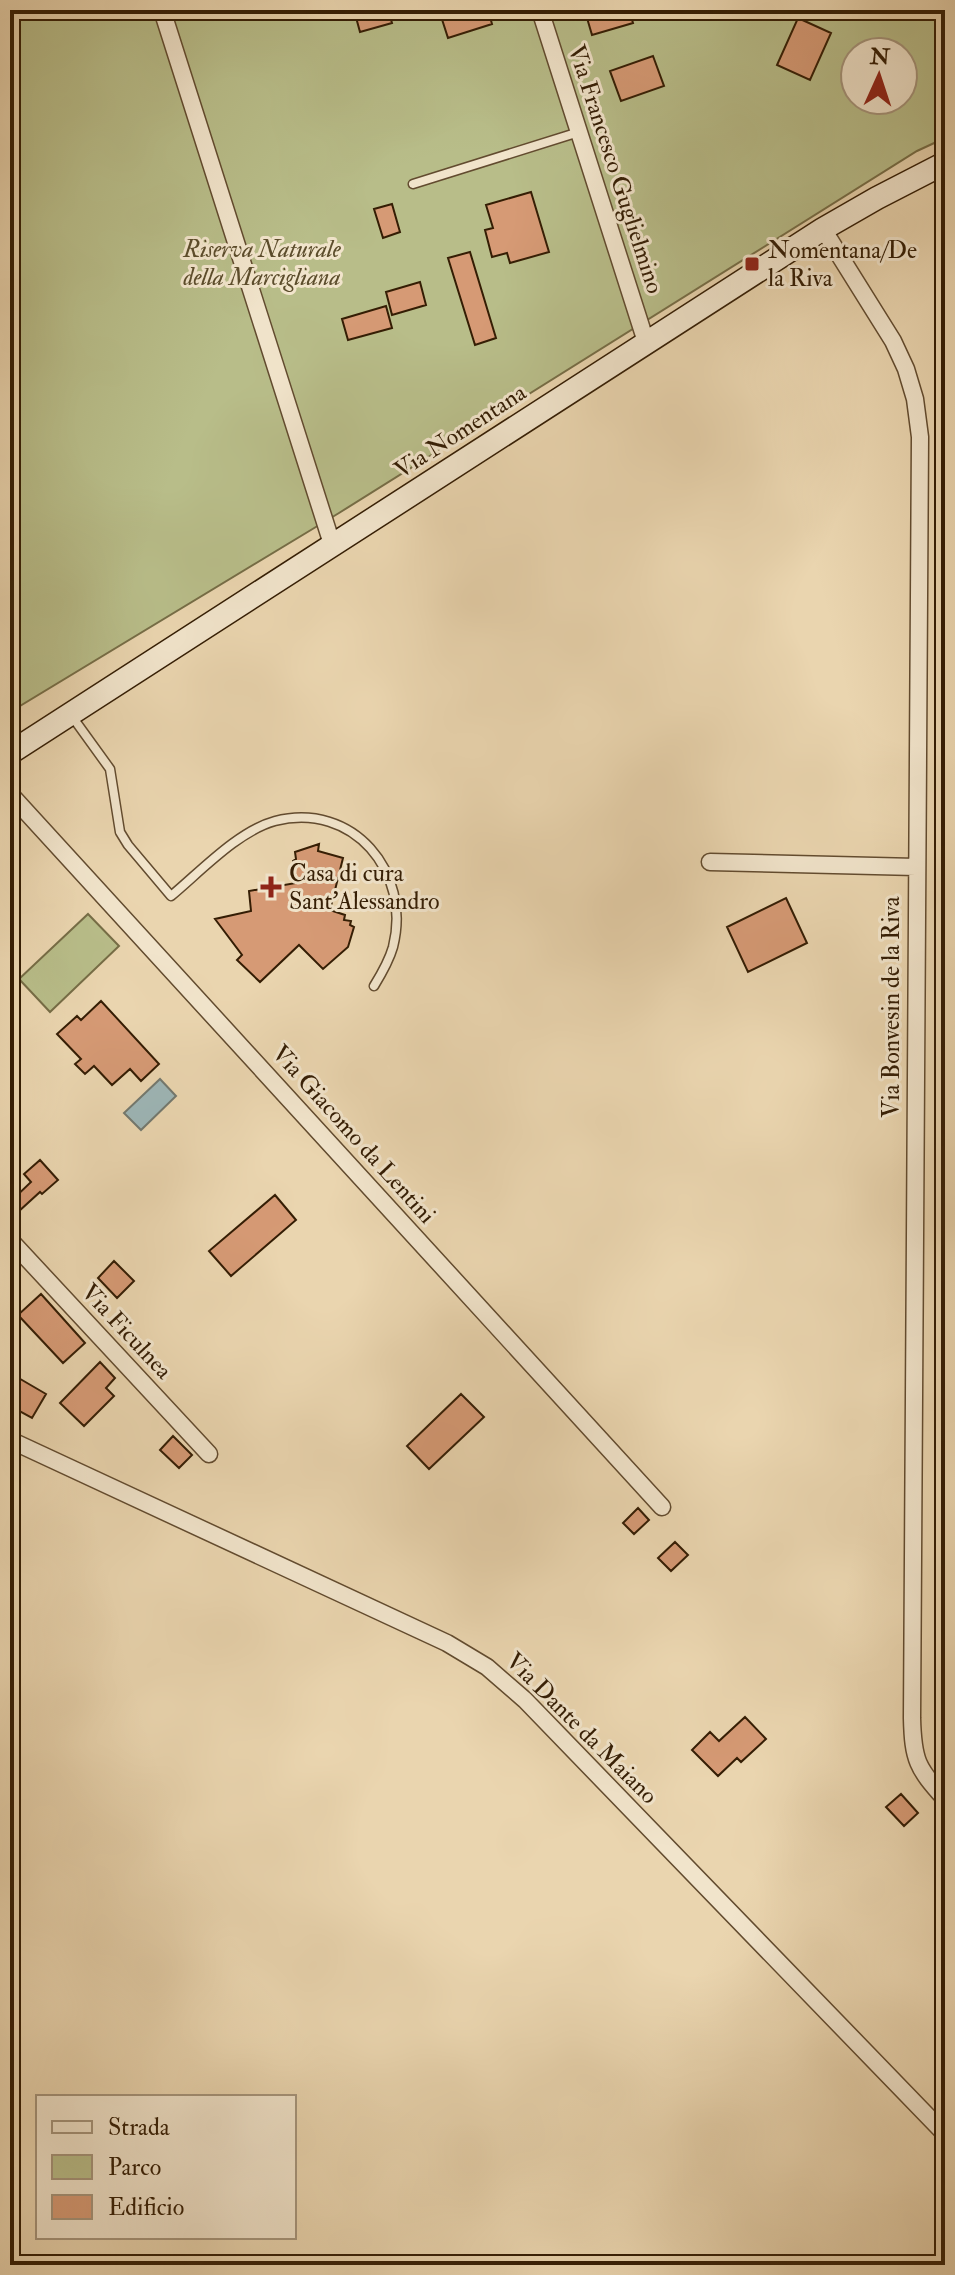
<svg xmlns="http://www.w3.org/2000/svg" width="955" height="2275" font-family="'IM FELL Double Pica',serif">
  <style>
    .green { fill: #b8bd89; stroke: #766d46; stroke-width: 2; fill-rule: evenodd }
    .water { fill: #9db6b7; stroke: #73796f; stroke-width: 2 }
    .building { fill: #d69a75; stroke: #341d04; stroke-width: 2 }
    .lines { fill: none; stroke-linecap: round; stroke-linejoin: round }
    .lane-casing { stroke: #624b2f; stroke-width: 11 }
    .street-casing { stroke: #624b2f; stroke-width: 19 }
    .secondary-casing { stroke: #341d04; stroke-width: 25 }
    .lane { stroke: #f1e4cb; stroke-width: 8 }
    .street { stroke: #f1e4cb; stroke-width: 16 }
    .secondary { stroke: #f1e4cb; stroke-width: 22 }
    .poi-dot { fill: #8f2418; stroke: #f1e4cb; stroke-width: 3 }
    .labels { text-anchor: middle; stroke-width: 6; stroke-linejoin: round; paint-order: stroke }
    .street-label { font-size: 24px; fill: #341d04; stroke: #f1e4cb }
    .park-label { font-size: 24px; font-style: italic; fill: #5c4d2c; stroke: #f1e4cb }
    .poi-label { font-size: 24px; fill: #341d04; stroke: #f1e4cb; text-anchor: start }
  </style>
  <rect width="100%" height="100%" fill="#ead5af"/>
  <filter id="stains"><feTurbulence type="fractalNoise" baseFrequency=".0025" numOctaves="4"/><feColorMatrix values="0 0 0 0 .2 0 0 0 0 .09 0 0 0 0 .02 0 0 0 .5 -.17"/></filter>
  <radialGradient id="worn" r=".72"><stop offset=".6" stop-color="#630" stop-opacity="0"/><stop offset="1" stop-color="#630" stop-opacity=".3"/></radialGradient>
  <path class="green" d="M 10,10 L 945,10 L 945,138 L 917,151 L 339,513 L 10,712 ZM 855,52 L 903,52 L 903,100 L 855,100 Z
    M 88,914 L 119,946 L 50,1012 L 19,979 Z"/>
  <path class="water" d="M 160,1079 L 176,1096 L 141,1130 L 124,1113 Z"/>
  <path class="building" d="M 354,10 L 388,10 L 392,23 L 360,32 Z
    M 439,10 L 488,10 L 492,24 L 448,38 Z
    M 612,10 L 629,10 L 633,23 L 592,35 L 587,18 Z
    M 798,18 L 831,33 L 810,80 L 777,65 Z
    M 653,56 L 664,86 L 621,101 L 610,71 Z
    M 531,192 L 549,252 L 510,263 L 507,253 L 492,257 L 485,230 L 493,228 L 486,205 Z
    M 392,204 L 400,232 L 383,238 L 374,209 Z
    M 470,252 L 496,338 L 475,345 L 448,258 Z
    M 420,282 L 426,305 L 392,315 L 386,292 Z
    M 386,306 L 392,328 L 348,340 L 342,319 Z
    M 319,844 L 318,851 L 343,858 L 330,910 L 345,915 L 344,920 L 351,921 L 350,925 L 354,927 L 348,947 L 323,969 L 299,945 L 260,982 L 237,960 L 242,955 L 215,919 L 251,911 L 249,891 L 296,883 L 293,861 L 296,859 L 295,852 Z
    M 786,898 L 807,943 L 748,972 L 727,927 Z
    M 101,1001 L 159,1064 L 141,1081 L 130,1069 L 112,1085 L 94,1066 L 85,1074 L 75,1064 L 81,1059 L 57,1034 L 77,1016 L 81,1020 Z
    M 40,1160 L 58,1180 L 42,1194 L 40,1192 L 18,1212 L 10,1202 L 31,1182 L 24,1174 Z
    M 275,1195 L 296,1220 L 231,1276 L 209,1251 Z
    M 114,1261 L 134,1281 L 117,1298 L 98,1278 Z
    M 41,1294 L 85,1343 L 63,1363 L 18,1315 Z
    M 100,1362 L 115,1378 L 106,1388 L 114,1396 L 84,1426 L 60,1403 Z
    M 10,1373 L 46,1394 L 32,1418 L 10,1406 Z
    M 461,1394 L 484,1417 L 429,1469 L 407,1446 Z
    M 173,1436 L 192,1455 L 179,1468 L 160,1450 Z
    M 638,1508 L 649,1520 L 634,1534 L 623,1523 Z
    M 675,1542 L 688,1555 L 671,1571 L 658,1558 Z
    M 745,1717 L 766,1739 L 741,1762 L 737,1758 L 718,1776 L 692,1750 L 710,1732 L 719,1741 Z
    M 901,1794 L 918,1813 L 904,1826 L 886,1807 Z"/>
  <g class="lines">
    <defs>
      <path id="lane" d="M 413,184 L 579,132
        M 71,715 L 110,769 L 120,832 L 128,845 L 171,896 C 200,872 238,831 275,821 C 353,801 412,872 393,947 C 389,961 382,973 374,986"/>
      <path id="street" d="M 162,10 L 332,544
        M 540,10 L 646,342
        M 823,229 L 893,341 L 906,369 L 915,399 L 920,437 L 912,1718 C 913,1760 917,1768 945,1799
        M 10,794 L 662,1507
        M 710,862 L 916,867
        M 10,1240 L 209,1454
        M 10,1440 L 447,1643 L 487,1667 L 525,1700 L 945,2134"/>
      <path id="secondary" d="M 10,753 L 823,229 L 877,198 L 945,163"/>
    </defs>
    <use href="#lane" class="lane-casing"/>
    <use href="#street" class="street-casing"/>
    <use href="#secondary" class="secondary-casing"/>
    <use href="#lane" class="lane"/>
    <use href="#street" class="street"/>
    <use href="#secondary" class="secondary"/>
  </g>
  <g class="poi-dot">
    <rect x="744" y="256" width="16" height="16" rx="4"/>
    <path d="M267 875h8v8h8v8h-8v8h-8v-8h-8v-8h8z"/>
  </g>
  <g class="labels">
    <g class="street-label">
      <text transform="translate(616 169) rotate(72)" y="8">Via Francesco Guglielmino</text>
      <text transform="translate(460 431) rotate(-33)" y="8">Via Nomentana</text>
      <text transform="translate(891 1007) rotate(-90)" y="8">Via Bonvesin de la Riva</text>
      <text transform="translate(354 1134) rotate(48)" y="8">Via Giacomo da Lentini</text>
      <text transform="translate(127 1331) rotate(47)" y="8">Via Ficulnea</text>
      <text transform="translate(582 1728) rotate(45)" y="8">Via Dante da Maiano</text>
    </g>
    <g class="park-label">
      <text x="262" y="257">Riserva Naturale<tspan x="262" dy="28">della Marcigliana</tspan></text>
    </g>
    <g class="poi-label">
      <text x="768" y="258">Nomentana/De<tspan x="768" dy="28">la Riva</tspan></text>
      <text x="289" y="881">Casa di cura<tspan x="289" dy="28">Sant'Alessandro</tspan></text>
    </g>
  </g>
  <rect width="955" height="2275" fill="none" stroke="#ead5af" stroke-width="40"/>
  <rect x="12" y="12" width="931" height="2251" fill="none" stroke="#341d04" stroke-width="4"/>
  <rect x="20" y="20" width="915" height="2235" fill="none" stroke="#341d04" stroke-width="2"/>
  <rect x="36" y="2095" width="260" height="144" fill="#f1e4cb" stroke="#a5947b" stroke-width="2"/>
  <rect x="52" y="2121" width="40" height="12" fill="#f1e4cb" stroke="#a5947b" stroke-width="2"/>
  <text x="108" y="2135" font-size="24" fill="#341d04">Strada</text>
  <rect x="52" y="2155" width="40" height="24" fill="#b8bd89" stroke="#a5947b" stroke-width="2"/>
  <text x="108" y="2175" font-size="24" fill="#341d04">Parco</text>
  <rect x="52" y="2195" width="40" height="24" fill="#d69a75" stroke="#a5947b" stroke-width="2"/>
  <text x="108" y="2215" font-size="24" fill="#341d04">Edificio</text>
  <g transform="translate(879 76) rotate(3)"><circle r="38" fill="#f1e4cb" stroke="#a5947b" stroke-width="2"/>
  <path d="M0-6L14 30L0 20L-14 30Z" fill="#8f2418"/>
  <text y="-12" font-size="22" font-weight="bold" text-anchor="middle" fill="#341d04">N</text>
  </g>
  <rect width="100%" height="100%" filter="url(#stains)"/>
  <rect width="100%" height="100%" fill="url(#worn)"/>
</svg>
